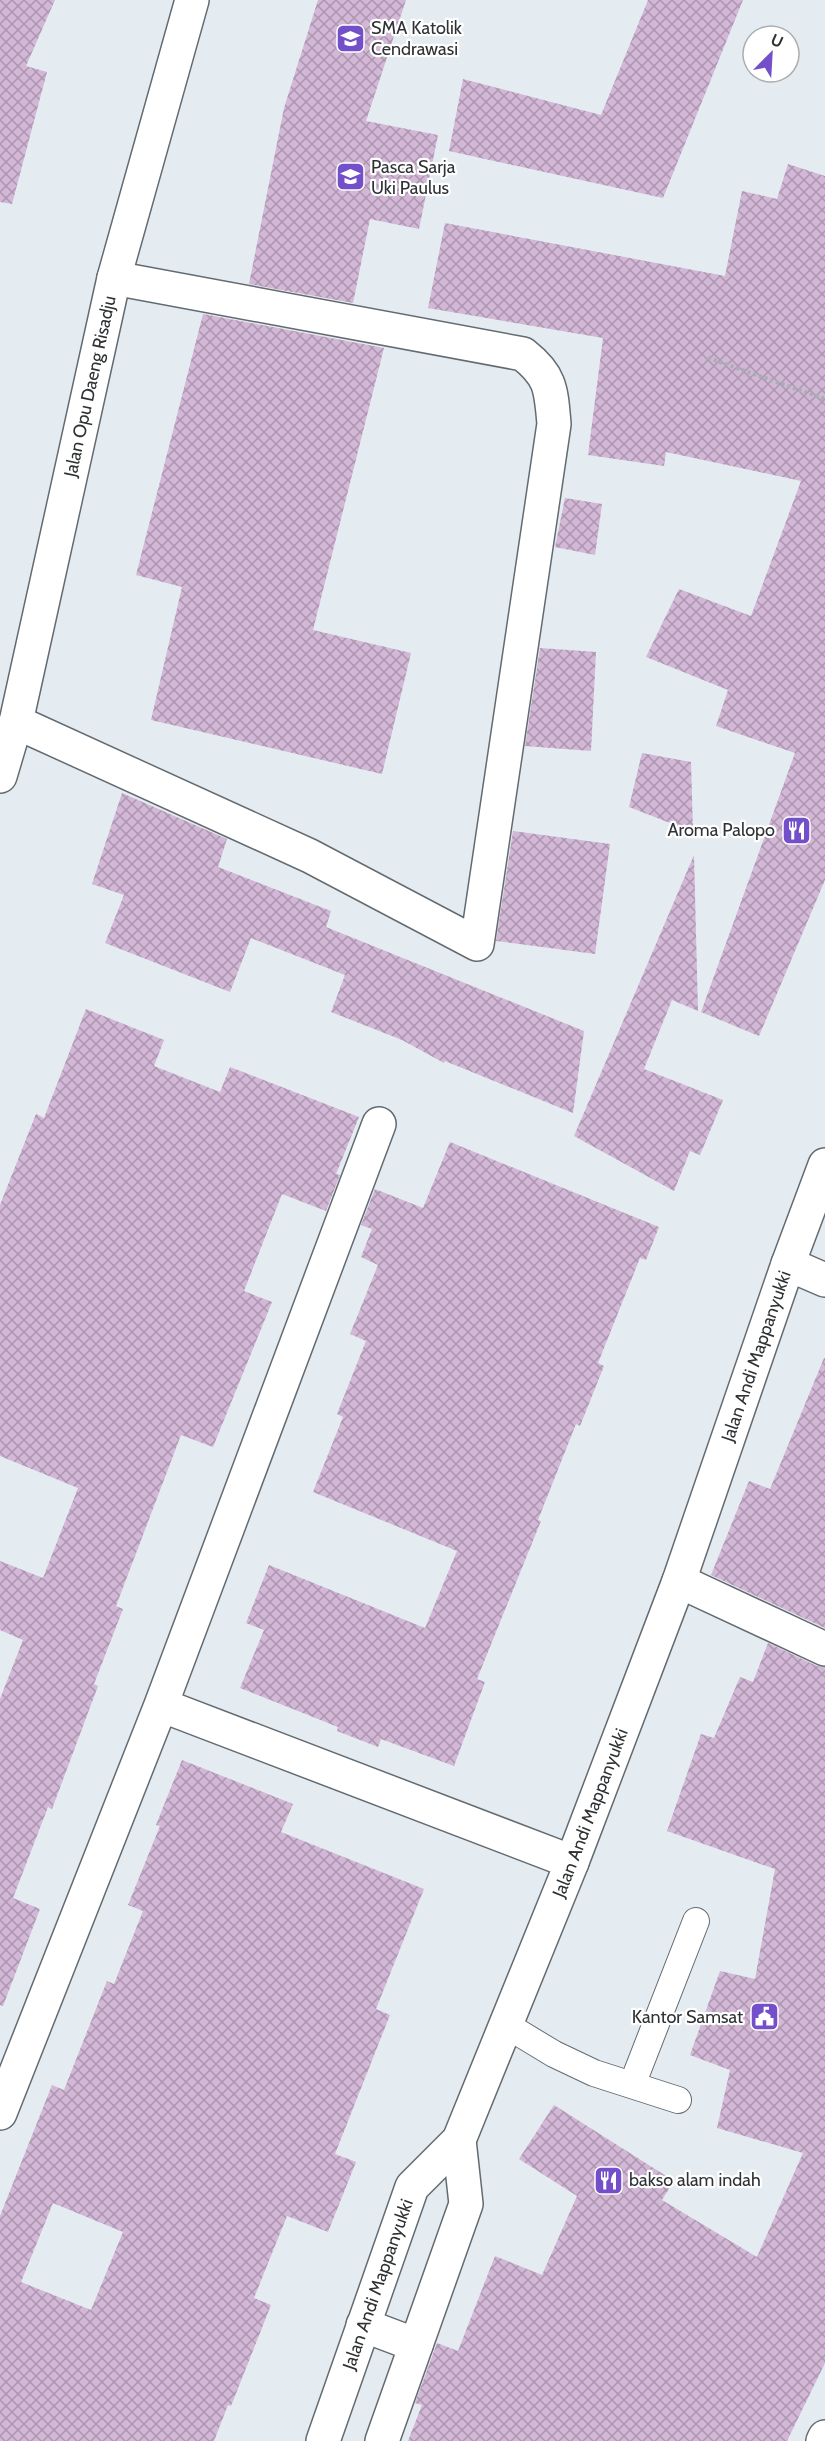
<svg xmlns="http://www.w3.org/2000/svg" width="825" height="2441" font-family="Cabin,sans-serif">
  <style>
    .building { fill: url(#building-cross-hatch); fill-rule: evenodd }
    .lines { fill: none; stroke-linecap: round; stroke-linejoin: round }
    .lane-casing { stroke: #636b70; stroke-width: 28 }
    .street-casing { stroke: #636b70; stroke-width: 36 }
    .secondary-casing { stroke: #636b70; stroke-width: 36 }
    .path { stroke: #a8afb3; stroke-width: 4; stroke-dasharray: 3 3; stroke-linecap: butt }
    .lane { stroke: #fff; stroke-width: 26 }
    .street { stroke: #fff; stroke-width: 33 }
    .secondary { stroke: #fff; stroke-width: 33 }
    .labels { text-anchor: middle; stroke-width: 4.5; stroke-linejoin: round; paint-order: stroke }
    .poi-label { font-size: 18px; fill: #2f3234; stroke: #fff; text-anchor: start }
    .street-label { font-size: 18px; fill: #2f3234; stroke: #fff }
  </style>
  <defs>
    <pattern id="building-cross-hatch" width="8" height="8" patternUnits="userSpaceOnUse" patternTransform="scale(1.5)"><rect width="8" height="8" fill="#d3b7d6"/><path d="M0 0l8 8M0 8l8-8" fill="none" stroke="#ac95ae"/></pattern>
  </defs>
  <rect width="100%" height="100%" fill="#e4ecf2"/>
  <path class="building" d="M 0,0 L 55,0 L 26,66 L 47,72 L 12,204 L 0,202 Z
    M 318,0 L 406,0 L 366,121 L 438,135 L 419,229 L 370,219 L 353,303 L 249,284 L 284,108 Z
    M 648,0 L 743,0 L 663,198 L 449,151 L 463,79 L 601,115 Z
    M 788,164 L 825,176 L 825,880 L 759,1036 L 701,1012 L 795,753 L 716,726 L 728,690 L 646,657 L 679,589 L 751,616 L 801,481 L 666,452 L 664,466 L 588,455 L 603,338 L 428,308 L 445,223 L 725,276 L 742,191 L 777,199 Z
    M 203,314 L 384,348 L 313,630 L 411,653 L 382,774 L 151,720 L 182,587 L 136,575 Z
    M 565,498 L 602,504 L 595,555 L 555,547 Z
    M 540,648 L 596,652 L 591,751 L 525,746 Z
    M 642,753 L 691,762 L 693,832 L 629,807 Z
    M 122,793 L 227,839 L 218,867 L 331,911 L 326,927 L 584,1031 L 573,1113 L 445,1061 L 444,1063 L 402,1040 L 331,1012 L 345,975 L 251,938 L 230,992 L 105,943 L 124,895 L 92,884 Z
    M 513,831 L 610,844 L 595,954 L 496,941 Z
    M 694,855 L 698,1011 L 672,1000 L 644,1069 L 723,1100 L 700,1155 L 690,1151 L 674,1191 L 574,1136 Z
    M 86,1009 L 164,1040 L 154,1066 L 220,1092 L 230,1067 L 359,1117 L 336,1174 L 340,1175 L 326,1211 L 282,1194 L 244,1291 L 272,1302 L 213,1447 L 181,1435 L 116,1606 L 123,1609 L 94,1684 L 98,1686 L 52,1809 L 48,1807 L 13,1898 L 40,1909 L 3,2006 L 0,2005 L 0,1699 L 23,1640 L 0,1630 L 0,1561 L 43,1578 L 78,1488 L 0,1456 L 0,1205 L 36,1114 L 44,1118 Z
    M 450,1142 L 659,1227 L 646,1260 L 640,1258 L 598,1363 L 604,1366 L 580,1426 L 576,1424 L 538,1520 L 541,1521 L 477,1679 L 485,1682 L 454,1766 L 381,1739 L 378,1747 L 337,1731 L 338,1727 L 240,1688 L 264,1630 L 246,1623 L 269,1565 L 425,1628 L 457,1551 L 313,1492 L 343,1417 L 337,1414 L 366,1341 L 350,1334 L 378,1265 L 361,1257 L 372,1229 L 361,1225 L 375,1189 L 423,1208 Z
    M 824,1358 L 825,1358 L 825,1628 L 711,1575 L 749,1481 L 770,1489 Z
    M 768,1643 L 817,1666 L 825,1667 L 825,2363 L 787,2441 L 408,2441 L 422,2405 L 415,2403 L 437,2343 L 458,2351 L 495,2256 L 542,2275 L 577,2196 L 519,2159 L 554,2105 L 674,2181 L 662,2200 L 757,2257 L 803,2153 L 717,2128 L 730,2070 L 690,2055 L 720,1971 L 755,1979 L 775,1869 L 667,1831 L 701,1734 L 714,1738 L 740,1677 L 753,1682 Z
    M 182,1760 L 293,1804 L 281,1832 L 424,1889 L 376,2009 L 390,2015 L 335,2154 L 356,2162 L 328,2232 L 287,2216 L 254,2298 L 271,2305 L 231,2406 L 228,2405 L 214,2441 L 0,2441 L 0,2216 L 52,2085 L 64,2090 L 107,1981 L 114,1984 L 143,1911 L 128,1905 L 160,1826 L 156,1825 ZM 53,2203 L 123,2232 L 91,2310 L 21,2282 Z"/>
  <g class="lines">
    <defs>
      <path id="lane" d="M 506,2025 L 554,2054 L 594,2073 L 678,2100
        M 632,2085 L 696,1921"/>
      <path id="street" d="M 16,722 L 310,856 L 477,944 L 554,424 C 551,389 551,376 523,354 L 114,278
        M 788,1264 L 825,1280
        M 679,1581 L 825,1649
        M 161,1705 L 572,1862
        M 0,2113 L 161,1705 L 379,1124
        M 823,2441 L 825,2437"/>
      <g id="secondary">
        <path id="s1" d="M 0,776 L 16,722 L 114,278 L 192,0"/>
        <path d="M 363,2325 L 416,2345"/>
        <path id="s2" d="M 323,2441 L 412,2187 L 459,2140 L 572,1862 L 679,1581 L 788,1264 L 825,1165"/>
        <path d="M 382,2441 L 466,2204 L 459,2140"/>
      </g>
    </defs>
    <use href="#lane" class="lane-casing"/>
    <use href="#street" class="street-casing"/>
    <use href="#secondary" class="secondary-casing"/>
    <path class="path" d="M 708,358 L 825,399"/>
    <use href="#lane" class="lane"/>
    <use href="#street" class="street"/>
    <use href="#secondary" class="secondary"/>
  </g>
  <defs>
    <symbol id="school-square" viewBox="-11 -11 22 22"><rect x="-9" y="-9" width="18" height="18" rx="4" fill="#7350c9" stroke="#fff"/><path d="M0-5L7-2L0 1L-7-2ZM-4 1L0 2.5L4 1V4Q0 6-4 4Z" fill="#fff"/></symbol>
    <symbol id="university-square" viewBox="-11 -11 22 22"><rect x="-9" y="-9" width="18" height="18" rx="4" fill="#7350c9" stroke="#fff"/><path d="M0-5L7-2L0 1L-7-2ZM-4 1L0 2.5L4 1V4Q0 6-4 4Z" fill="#fff"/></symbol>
    <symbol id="restaurant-square" viewBox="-11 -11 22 22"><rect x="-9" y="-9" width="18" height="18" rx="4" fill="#7350c9" stroke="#fff"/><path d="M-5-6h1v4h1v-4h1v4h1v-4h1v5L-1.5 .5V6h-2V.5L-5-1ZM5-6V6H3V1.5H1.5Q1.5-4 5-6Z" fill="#fff"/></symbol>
    <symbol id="civic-square" viewBox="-11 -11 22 22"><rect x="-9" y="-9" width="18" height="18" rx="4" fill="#7350c9" stroke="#fff"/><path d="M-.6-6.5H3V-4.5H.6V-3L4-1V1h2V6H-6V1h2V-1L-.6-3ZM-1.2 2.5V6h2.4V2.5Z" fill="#fff"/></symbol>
  </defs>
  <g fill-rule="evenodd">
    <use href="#school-square" x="334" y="22" width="33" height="33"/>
    <use href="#university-square" x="334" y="160" width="33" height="33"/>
    <use href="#restaurant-square" x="780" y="814" width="33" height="33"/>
    <use href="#civic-square" x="748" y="2000" width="33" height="33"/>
    <use href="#restaurant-square" x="592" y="2164" width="33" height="33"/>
  </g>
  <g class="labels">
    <g class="poi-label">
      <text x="371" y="34">SMA Katolik<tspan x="371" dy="21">Cendrawasi</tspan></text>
      <text x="371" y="173">Pasca Sarja<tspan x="371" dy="21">Uki Paulus</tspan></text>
      <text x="775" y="836" text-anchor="end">Aroma Palopo</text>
      <text x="743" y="2023" text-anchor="end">Kantor Samsat</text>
      <text x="629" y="2186">bakso alam indah</text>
    </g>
    <g class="street-label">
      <text dy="6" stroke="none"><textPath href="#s1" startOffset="400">Jalan Opu Daeng Risadju</textPath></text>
      <text dy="6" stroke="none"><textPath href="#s2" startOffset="1174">Jalan Andi Mappanyukki</textPath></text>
      <text dy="6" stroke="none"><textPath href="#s2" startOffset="688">Jalan Andi Mappanyukki</textPath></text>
      <text dy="6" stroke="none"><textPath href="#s2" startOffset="166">Jalan Andi Mappanyukki</textPath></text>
    </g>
  </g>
  <g transform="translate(771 54) rotate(24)"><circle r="28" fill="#ffffff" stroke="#acadae" stroke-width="1.5"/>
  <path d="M0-4.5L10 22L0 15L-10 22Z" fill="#7350c9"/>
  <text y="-9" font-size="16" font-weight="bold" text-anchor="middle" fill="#2f3234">U</text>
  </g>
</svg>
